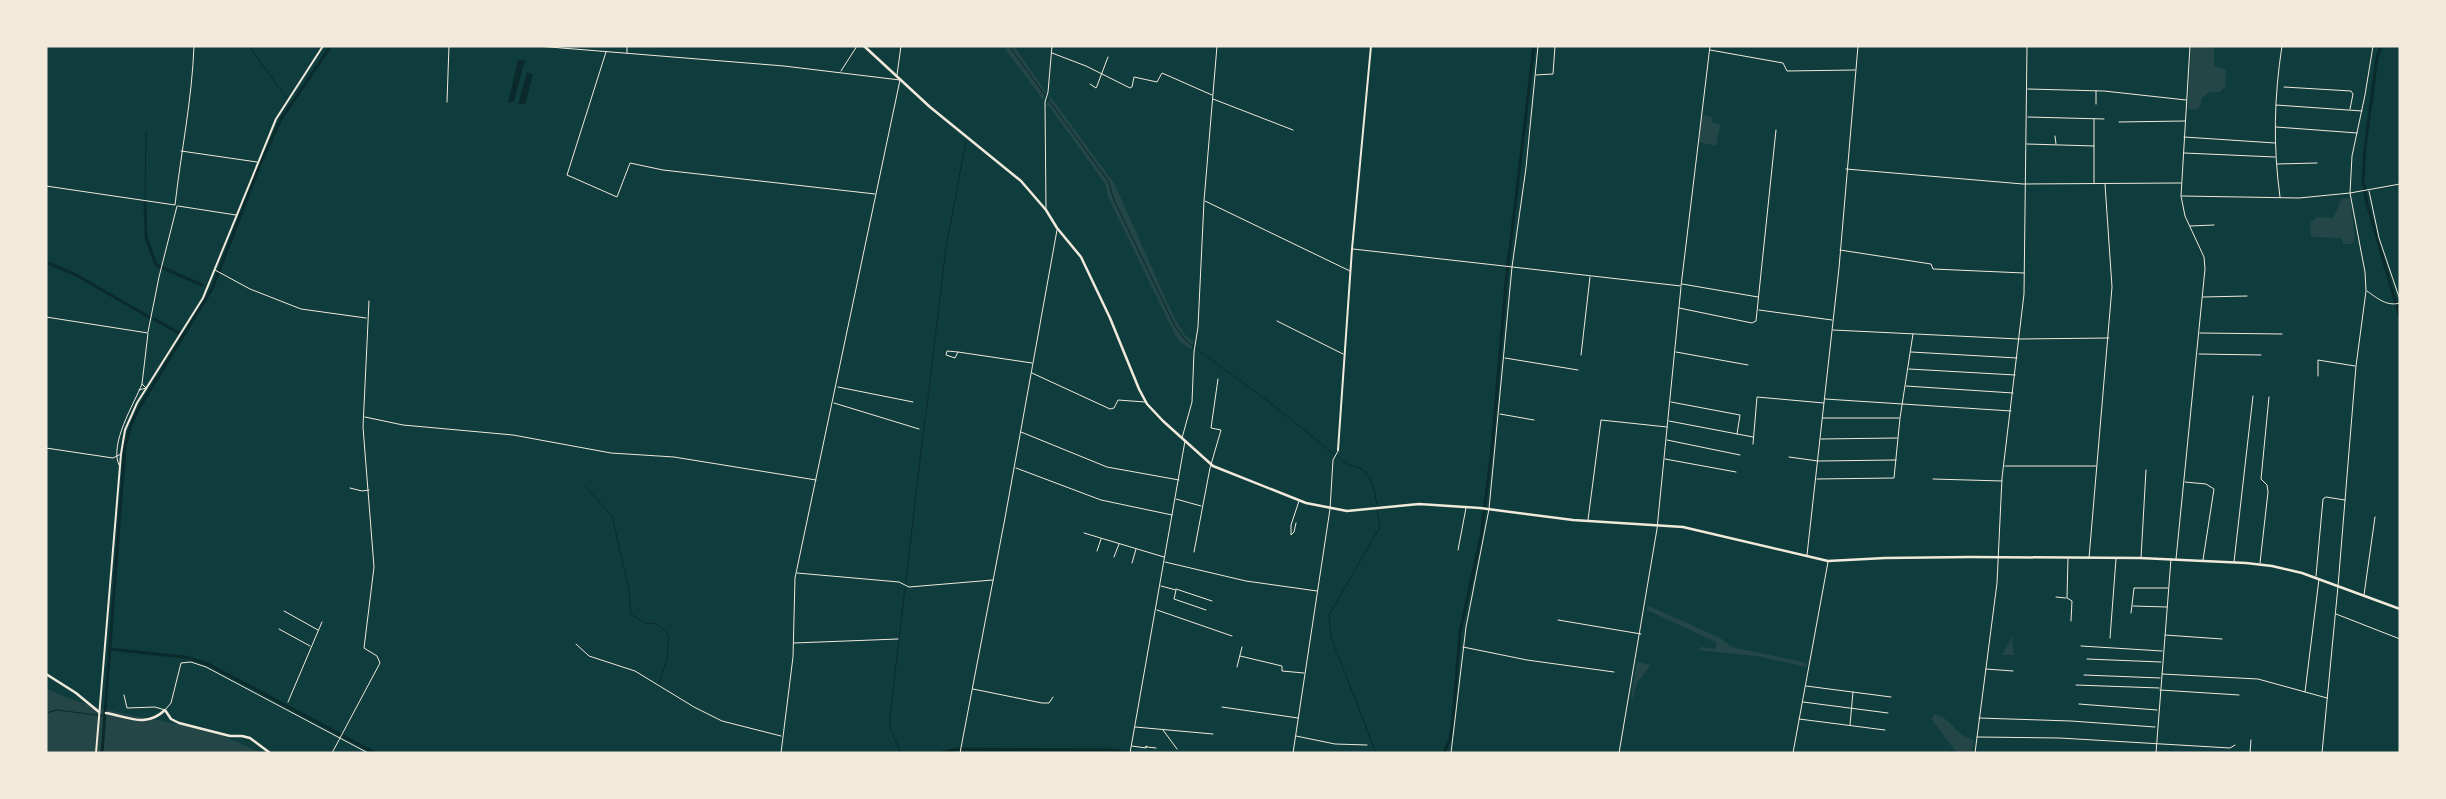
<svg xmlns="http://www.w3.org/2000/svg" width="2446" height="799" font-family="Raleway,sans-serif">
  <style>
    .green { fill: #244646 }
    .water { fill: #0a2a2b }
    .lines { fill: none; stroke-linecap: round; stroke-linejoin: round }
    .stream { stroke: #0a2a2b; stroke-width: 1 }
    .canal { stroke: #0a2a2b; stroke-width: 3 }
    .minor { stroke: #f1e9da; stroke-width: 1 }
    .tertiary { stroke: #f1e9da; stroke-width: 2 }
    .secondary { stroke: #f1e9da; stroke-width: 2.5 }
  </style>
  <rect width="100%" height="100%" fill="#0f3d3e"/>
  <path class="green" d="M 1003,46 L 1014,46 L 1046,92 L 1043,100 Z
    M 2191,46 L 2211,46 L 2214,49 L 2214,65 L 2226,70 L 2225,87 L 2220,92 L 2210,92 L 2201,99 L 2201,104 L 2198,109 L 2191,110 L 2188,108 Z
    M 1050,96 L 1114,183 L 1174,317 L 1184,334 L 1194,342 L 1191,349 L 1180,342 L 1175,335 L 1109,199 L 1105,184 L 1049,106 L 1046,106 Z
    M 1702,115 L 1712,117 L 1712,122 L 1720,125 L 1716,146 L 1699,142 Z
    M 2342,198 L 2350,199 L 2355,238 L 2352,244 L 2343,244 L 2342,238 L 2311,237 L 2310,221 L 2315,220 L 2316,217 L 2333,218 Z
    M 1647,605 L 1720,638 L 1732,647 L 1807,663 L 1806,667 L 1757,656 L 1697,650 L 1701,647 L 1716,649 L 1716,642 L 1647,610 Z
    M 2012,637 L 2014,655 L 2002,655 Z
    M 1637,662 L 1651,665 L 1636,684 L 1633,698 L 1631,698 Z
    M 46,688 C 95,713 152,717 204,730 C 224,735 243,745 261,753 L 46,753 Z
    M 1934,714 C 1955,720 1951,733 1974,740 L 1972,753 L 1957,753 L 1932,720 Z"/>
  <path class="water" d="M 518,60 L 525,60 L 514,102 L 508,102 Z
    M 527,72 L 533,75 L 525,104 L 518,104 Z"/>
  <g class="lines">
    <path class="stream" d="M 249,46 L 288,100
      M 1009,46 L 1109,182 L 1113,198 L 1175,326 L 1186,341 L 1269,402 L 1334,454
      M 145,199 L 146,131
      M 182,336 L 184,338
      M 926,414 L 946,247 L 966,141
      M 1338,457 C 1347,466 1348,464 1359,468 C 1373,473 1374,492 1377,504
      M 585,486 L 612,516 L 629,590 L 631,614 L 645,623 L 657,624 L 669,635 L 667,658 L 659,684
      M 46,713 L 57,710 L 104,716
      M 901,753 L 890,729 L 890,716 L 925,418
      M 1376,753 L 1331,637 L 1329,615 L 1380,527 L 1377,510"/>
    <path class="canal" d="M 2381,46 L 2377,58 L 2365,148 L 2363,180 L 2367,203 L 2400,318
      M 145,203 L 146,237 L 156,265 L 161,267
      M 46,262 L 76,275 L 149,317
      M 163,268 L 202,285
      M 154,319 L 179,333
      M 109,649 L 185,657 L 208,664 L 375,753
      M 102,753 L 125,446 L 131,425 L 139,408 L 212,289 L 260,165 L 281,119 L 331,46
      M 940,753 L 958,749 L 1112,750 L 1132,753
      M 1444,753 L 1450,739 L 1453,718 L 1460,632 L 1481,536 L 1492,448 L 1506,282 L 1534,46"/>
    <path class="minor" d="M 537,46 L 784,66 L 900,80 L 795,578 L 793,657 L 781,753
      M 1710,50 L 1783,63 L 1787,71 L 1855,70
      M 606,52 L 567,175 L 617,197 L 630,163 L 663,170 L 875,194
      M 627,53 L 627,46
      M 1052,53 L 1086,66 L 1130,88 L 1132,87 L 1134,77 L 1157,82 L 1162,73 L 1212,95
      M 841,71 L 857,46
      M 897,75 L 901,46
      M 1536,75 L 1553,74 L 1555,46
      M 1090,84 L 1096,88 L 1097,86 L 1108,57
      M 2284,87 L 2351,91 L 2353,94 L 2350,109
      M 2028,89 L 2104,91 L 2186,100
      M 1213,99 L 1293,130
      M 447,102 L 449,46
      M 2096,104 L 2096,91
      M 2276,105 L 2362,111
      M 2028,117 L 2104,119
      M 2119,122 L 2185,121
      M 2276,127 L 2357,133
      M 2055,136 L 2056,144
      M 2184,137 L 2275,143
      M 2027,144 L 2094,146
      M 181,151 L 257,162
      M 2184,153 L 2275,157
      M 2277,164 L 2317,163
      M 1846,169 L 2023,184 L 2181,183
      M 2094,183 L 2094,119
      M 46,186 L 175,205 C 181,152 192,100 194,46
      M 2369,191 L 2379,238 L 2400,300
      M 2182,196 L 2299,198 L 2350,193 L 2400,184
      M 2280,197 C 2273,146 2274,97 2282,46
      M 1205,201 L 1350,271
      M 178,206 L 236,215
      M 1046,209 L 1045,102 L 1048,92 L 1052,46
      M 2190,226 L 2214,225
      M 1353,249 L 1681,286 L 1710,46
      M 1840,250 L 1931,264 L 1933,269 L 2024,273
      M 215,270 L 250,289 L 301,309 L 366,318
      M 1682,284 L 1758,297
      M 2367,291 C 2377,298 2387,307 2400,303
      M 2203,297 L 2247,296
      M 1679,308 L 1752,323 L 1756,321 L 1776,130
      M 1759,310 L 1832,320
      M 46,317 L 148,333 L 142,384 L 146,388 L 139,390
      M 1277,321 L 1343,354
      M 1833,330 L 2019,339 L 2109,338
      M 148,332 L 159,277 L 177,206
      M 2200,333 L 2282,334
      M 958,352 L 947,351 L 946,355 L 955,358 L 958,352 L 1032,363
      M 1676,352 L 1748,365
      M 1911,352 L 2017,358
      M 2199,354 L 2261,355
      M 1581,355 L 1590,277
      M 1505,358 L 1578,370
      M 1909,369 L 2015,375
      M 1032,373 L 1110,409 L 1114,408 L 1118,400 L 1145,402
      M 2318,376 L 2318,360 L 2355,366
      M 1906,386 L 2013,393
      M 838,387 L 913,402
      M 1825,399 L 2011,411
      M 1671,402 L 1740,415 L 1737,434
      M 834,403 L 919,429
      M 1500,414 L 1534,420
      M 365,417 L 403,425 L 513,435 L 611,453 L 674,457 L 816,480
      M 1823,418 L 1899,418
      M 1669,421 L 1753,437
      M 1021,432 L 1107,467 L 1179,480
      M 1182,438 L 1192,402 L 1194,352 L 1198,327 L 1204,201 L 1217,46
      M 1821,439 L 1897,438
      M 1667,440 L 1740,455
      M 1753,444 L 1757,397 L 1824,403
      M 46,448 L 113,458 L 121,454
      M 1789,457 L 1818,461 L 1896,460
      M 1665,459 L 1736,472
      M 119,465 C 109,444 134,404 142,384
      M 2005,466 L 2096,466
      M 1016,468 L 1101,500 L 1172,515
      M 1817,479 L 1894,478 L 1900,418 L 1913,334
      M 1933,479 L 2002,481
      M 2185,482 L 2206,484 L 2214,489 L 2203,560
      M 350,488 L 362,491 L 369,490
      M 1176,499 L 1201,506
      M 1588,520 L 1601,420 L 1667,427
      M 1296,523 L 1294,532 L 1291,535 L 1291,525 L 1299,501
      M 1084,533 L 1164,557
      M 1458,550 L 1466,508
      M 1097,551 L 1101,539
      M 1194,552 L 1210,468 L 1221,430 L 1211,428 L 1218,379
      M 1807,555 L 1839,268 L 1858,46
      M 1114,557 L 1119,544
      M 2068,558 L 2067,598 L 2072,601 L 2071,621
      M 2089,558 L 2112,287 L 2105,184
      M 2141,558 L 2146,470
      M 2176,559 L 2205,269 L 2204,257 L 2185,216 L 2181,196 L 2190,46
      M 1165,562 L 1246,581 L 1317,591
      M 2234,562 L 2253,396
      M 1132,563 L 1136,549
      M 2260,563 L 2268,492 L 2267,485 L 2261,479 L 2269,397
      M 797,573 L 899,582 L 909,587 L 993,580
      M 2316,576 L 2323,499 L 2326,497 L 2345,500
      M 1161,586 L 1176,590 L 1174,599 L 1206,610
      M 1176,589 L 1212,601
      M 2364,595 L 2375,517
      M 2056,597 L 2066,598
      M 2133,606 L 2167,607
      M 1157,610 L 1232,636
      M 284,611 L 318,630
      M 2131,613 L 2134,588 L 2168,588
      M 2336,614 L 2400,639
      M 1558,620 L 1641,634
      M 279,629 L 310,646
      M 2165,635 L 2222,639
      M 2110,638 L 2116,559
      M 794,643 L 898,639
      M 576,644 L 589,656 L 635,671 L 694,707 L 722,721 L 781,736
      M 2081,646 L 2162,651
      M 1463,647 L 1527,660 L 1614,672
      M 1240,656 L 1282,666 L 1282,671 L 1304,673
      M 2087,659 L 2161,662
      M 1237,667 L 1242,647
      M 1986,669 L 2013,671
      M 2162,674 L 2258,679 L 2327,698
      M 2084,675 L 2160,678
      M 2076,685 L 2159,688
      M 1806,686 L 1891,697
      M 973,689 L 1042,703 L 1049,703 L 1053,697
      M 2160,690 L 2239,695
      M 2305,692 L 2319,579
      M 124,695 L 127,708 L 155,707 L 165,710 L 171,703 L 181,663 L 191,662 L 206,667 L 368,753
      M 288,702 L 322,622
      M 1803,702 L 1888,713
      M 2079,704 L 2157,710
      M 1222,707 L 1298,718
      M 1979,718 L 2071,721 L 2155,727
      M 1799,719 L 1885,730
      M 1850,725 L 1853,692
      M 1135,727 L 1213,734
      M 1163,730 L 1177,749
      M 1296,736 L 1335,744 L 1367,745
      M 1977,737 L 2060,738 L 2230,748 L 2235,745
      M 1132,746 L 1146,748 L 1147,746 L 1145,747
      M 1147,747 L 1156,748
      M 332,753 L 380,663 L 377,656 L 364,648 L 374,567 L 363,427 L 369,301
      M 960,753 L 1005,518 L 1057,230
      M 962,753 L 968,753
      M 1130,753 L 1185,441
      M 1293,753 L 1330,509 L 1333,460 L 1338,451
      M 1451,753 L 1466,627 L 1489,509 L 1512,267 L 1526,168 L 1538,46
      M 1619,753 L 1657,529 L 1681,287
      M 1793,753 L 1828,562
      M 1975,753 L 1997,583 L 2002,478 L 2024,294 L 2027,46
      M 2156,753 L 2171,559
      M 2250,753 L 2251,740
      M 2322,753 L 2338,586 L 2356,366 L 2366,291 L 2365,272 L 2350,193 L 2352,156 L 2365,95 L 2373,46"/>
    <path class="tertiary" d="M 1338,450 L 1352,249 L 1371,46
      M 96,753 L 121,454 L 125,430 L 137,403 L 203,298 L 276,119 L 323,46"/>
    <path class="secondary" d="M 864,46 L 930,107 L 1021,181 L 1046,210 L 1057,228 L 1081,257 L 1110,318 L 1139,389 L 1147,404 L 1163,421 L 1213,466 L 1306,503 L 1347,511 L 1419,504 L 1480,508 L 1573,520 L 1683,527 L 1828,561 L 1885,558 L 1970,557 L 2140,558 L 2246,563 L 2272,566 L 2302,573 L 2400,609
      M 46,674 L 76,693 L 99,712
      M 106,713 C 129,717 146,728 165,710 L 171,719 L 179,723 L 230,736 L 242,736 L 250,738 L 270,753"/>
  </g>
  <rect width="2446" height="799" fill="none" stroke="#f1e9da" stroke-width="95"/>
</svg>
